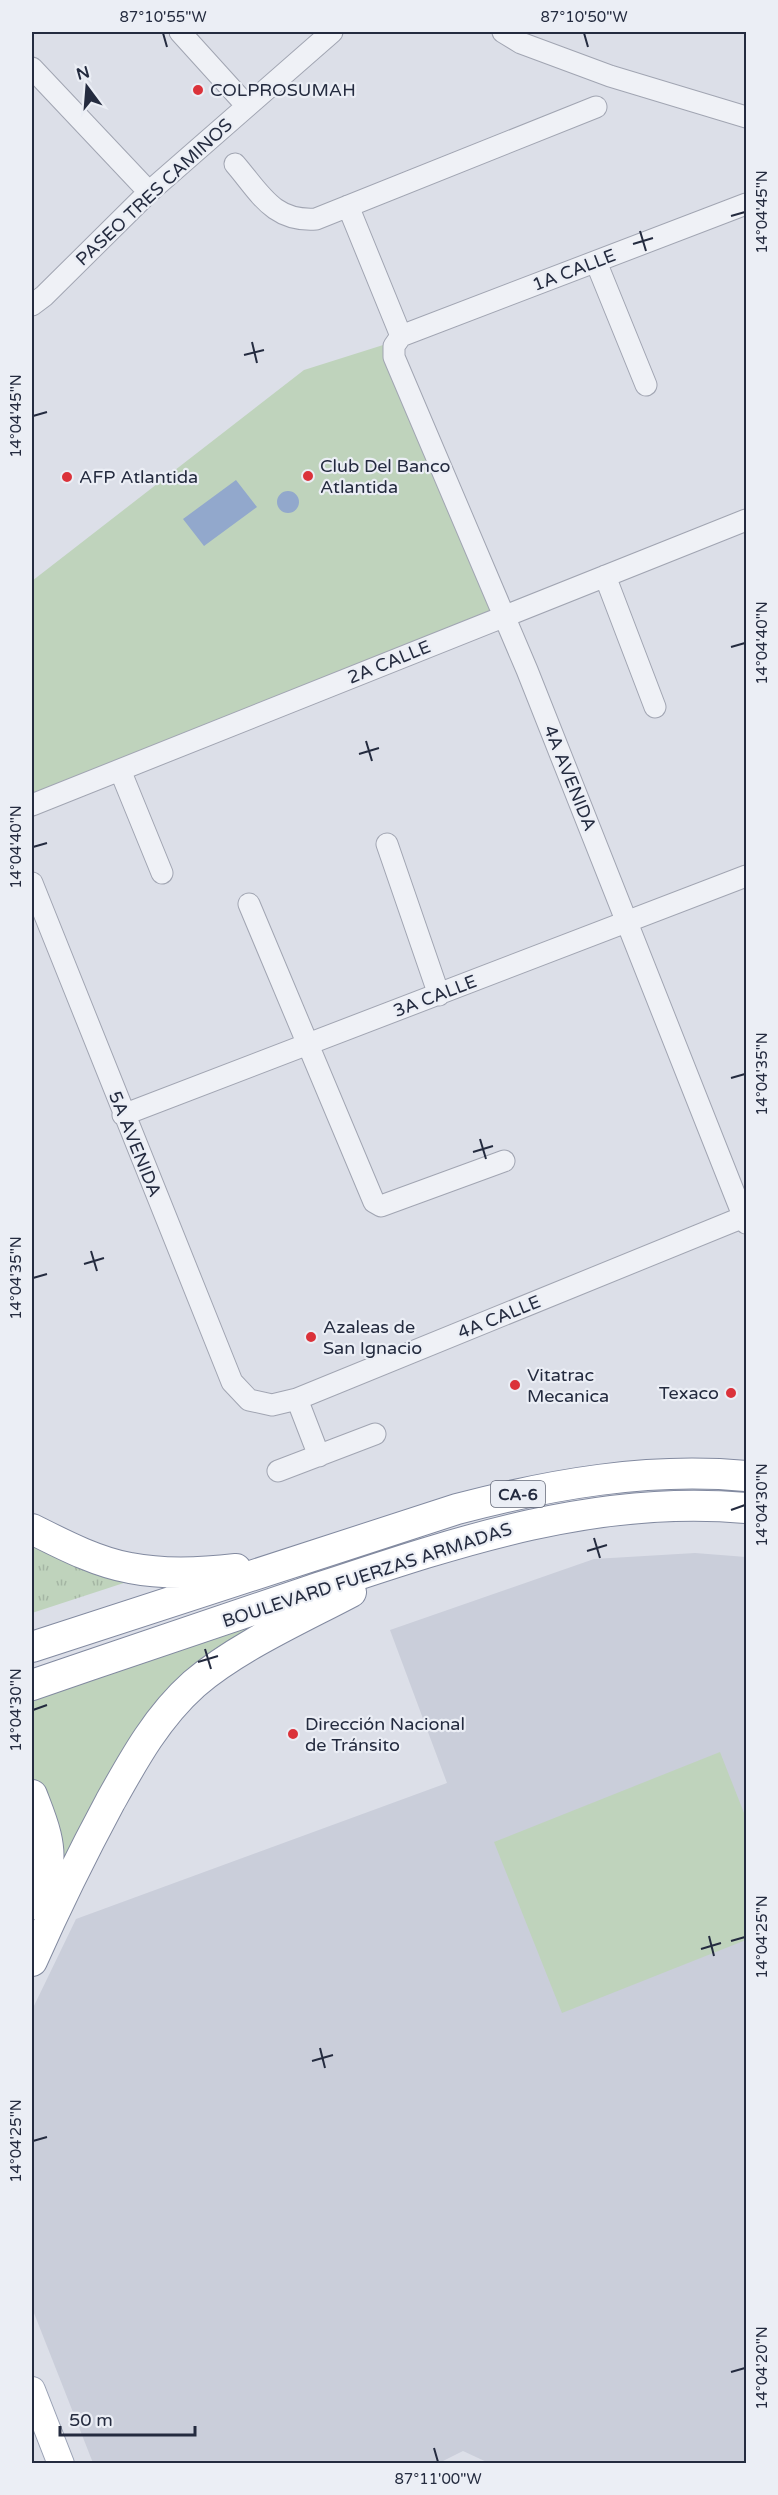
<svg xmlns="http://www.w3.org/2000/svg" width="778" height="2495" font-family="'Varela Round',sans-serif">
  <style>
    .built { fill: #caceda }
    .grass { fill: url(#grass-tufts) }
    .green { fill: #bfd3bc }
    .water { fill: #92a8cc }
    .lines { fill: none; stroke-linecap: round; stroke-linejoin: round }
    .minor-casing { stroke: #a1a5b2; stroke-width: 23 }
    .major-casing { stroke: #9aa2b5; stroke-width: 28 }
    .highway-casing { stroke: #828aa0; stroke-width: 32 }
    .minor { stroke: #eff1f6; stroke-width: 21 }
    .major { stroke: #fff; stroke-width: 26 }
    .highway { stroke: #fff; stroke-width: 30 }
    .ticks { fill: none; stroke: #242b3f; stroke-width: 2 }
    .poi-dot { fill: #db323a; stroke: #ebeef5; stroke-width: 2 }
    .labels { text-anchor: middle; stroke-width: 4.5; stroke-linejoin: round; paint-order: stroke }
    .shield { fill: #ebeef5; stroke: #606676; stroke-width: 1.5 }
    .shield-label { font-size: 16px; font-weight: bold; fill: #242b3f }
    .poi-label { font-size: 18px; fill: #242b3f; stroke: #ebeef5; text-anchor: start }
    .street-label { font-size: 18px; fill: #242b3f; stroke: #ebeef5 }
    .neatline { fill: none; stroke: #242b3f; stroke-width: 2 }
    .ticks-label { font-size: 15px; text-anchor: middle; fill: #242b3f }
  </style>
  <defs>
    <pattern id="grass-tufts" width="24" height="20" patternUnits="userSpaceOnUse" patternTransform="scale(1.5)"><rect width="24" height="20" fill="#bfd3bc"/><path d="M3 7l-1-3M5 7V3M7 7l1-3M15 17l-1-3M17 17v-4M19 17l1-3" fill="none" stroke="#a4b5a3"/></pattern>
  </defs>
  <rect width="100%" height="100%" fill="#dcdfe8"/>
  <path class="built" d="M 695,1553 L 746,1557 L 746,2463 L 491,2464 L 463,2451 L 437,2464 L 93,2463 L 32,2308 L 32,2010 L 76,1919 L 447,1783 L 390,1630 L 594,1559 Z"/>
  <path class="grass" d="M 32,1540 L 136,1579 L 32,1613 Z"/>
  <path class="green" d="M 399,340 L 399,355 L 501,611 L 32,800 L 32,581 L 304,370 Z
    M 281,1617 L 195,1674 L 32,1936 L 32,1915 L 44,1795 L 32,1777 L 32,1700 Z
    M 720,1752 L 746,1818 L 746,1940 L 562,2013 L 494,1842 Z"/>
  <path class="water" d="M 236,480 L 257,507 L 204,546 L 183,519 Z
    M277 502a11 11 0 1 1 22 0a11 11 0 1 1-22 0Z"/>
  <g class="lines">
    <defs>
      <path id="minor" d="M 180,32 L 247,106
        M 503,32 L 521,43 L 610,76 L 746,117
        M 32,68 L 149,192
        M 235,164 C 260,193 273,222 316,219 L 596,107
        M 348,206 L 401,336
        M 596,262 L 646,385
        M 32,305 L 44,296 L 149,192 L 332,32
        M 401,336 L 394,346 L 394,357 L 527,670 L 746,1223
        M 401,336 L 746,204
        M 605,576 L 655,707
        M 120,770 L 162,873
        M 32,805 L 746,520
        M 387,844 L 439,995
        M 32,883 L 232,1382 L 249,1400 L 272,1405 L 297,1399 L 746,1216
        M 249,904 L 374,1202 L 381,1206 L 504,1161
        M 123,1115 L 746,876
        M 297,1399 L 319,1456
        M 278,1471 L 375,1434"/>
      <path id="major" d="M 32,2390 L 61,2464"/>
      <path id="highway" d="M 32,1529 C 62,1544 96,1562 130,1568 C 165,1575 201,1573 236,1569
        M 32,1647 L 457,1509 C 552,1484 648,1467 746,1476
        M 32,1685 C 125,1653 218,1622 312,1590 C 453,1543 595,1494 746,1508
        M 32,1795 C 40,1816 53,1845 47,1869 C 44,1880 36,1892 32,1904
        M 32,1961 C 56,1907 82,1854 110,1802 C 134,1759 157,1717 194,1684 C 237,1647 300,1619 351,1592"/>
    </defs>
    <use href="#minor" class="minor-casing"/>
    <use href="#major" class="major-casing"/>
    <use href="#highway" class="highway-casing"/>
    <use href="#minor" class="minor"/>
    <use href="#major" class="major"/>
    <use href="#highway" class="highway"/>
  </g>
  <path class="ticks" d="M 163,33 L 167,47M 584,33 L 588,47M 731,216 L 745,212M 640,231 L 646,251M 633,244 L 653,238M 252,342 L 257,363M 244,355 L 264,350M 33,416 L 47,412M 731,647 L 745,643M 366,741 L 372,761M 359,754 L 379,748M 33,847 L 47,843M 731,1078 L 745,1074M 480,1139 L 486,1159M 473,1152 L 493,1146M 91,1251 L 97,1271M 84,1264 L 104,1258M 33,1278 L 47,1274M 731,1510 L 745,1505M 594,1538 L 600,1558M 587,1551 L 607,1545M 205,1649 L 211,1669M 198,1662 L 218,1656M 33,1710 L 47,1705M 709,1936 L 714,1956M 731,1941 L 745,1937M 701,1949 L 721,1943M 320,2048 L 325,2068M 312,2061 L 333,2055M 33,2141 L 47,2137M 731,2372 L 745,2368M 434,2448 L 438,2462"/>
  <g class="poi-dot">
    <circle cx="198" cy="90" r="6"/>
    <circle cx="308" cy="476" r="6"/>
    <circle cx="67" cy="477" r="6"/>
    <circle cx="311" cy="1337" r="6"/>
    <circle cx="515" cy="1385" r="6"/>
    <circle cx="731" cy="1393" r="6"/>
    <circle cx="293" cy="1734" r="6"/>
  </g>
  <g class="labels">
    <rect class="shield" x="491" y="1481" width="54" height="26" rx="4.5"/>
    <g class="shield-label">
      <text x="518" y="1500">CA-6</text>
    </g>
    <g class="poi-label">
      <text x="210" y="96">COLPROSUMAH</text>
      <text x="320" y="472">Club Del Banco<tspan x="320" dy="21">Atlantida</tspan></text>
      <text x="79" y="483">AFP Atlantida</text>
      <text x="323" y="1333">Azaleas de<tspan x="323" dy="21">San Ignacio</tspan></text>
      <text x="527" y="1381">Vitatrac<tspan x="527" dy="21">Mecanica</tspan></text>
      <text x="719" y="1399" text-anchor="end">Texaco</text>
      <text x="305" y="1730">Dirección Nacional<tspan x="305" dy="21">de Tránsito</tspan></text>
    </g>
    <g class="street-label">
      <text transform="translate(154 192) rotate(-43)" y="6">PASEO TRES CAMINOS</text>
      <text transform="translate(574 270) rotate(-21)" y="6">1A CALLE</text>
      <text transform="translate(389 662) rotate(-22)" y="6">2A CALLE</text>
      <text transform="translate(570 778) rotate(68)" y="6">4A AVENIDA</text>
      <text transform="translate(435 996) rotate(-21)" y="6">3A CALLE</text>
      <text transform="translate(135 1144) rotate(68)" y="6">5A AVENIDA</text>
      <text transform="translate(499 1317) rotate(-22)" y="6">4A CALLE</text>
      <text transform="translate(367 1575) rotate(-18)" y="6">BOULEVARD FUERZAS ARMADAS</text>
    </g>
  </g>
  <rect width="778" height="2495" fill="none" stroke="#ebeef5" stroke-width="66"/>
  <g transform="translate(87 87) rotate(344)" stroke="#ebeef5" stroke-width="4.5" paint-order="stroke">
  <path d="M0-4.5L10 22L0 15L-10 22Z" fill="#242b3f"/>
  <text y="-9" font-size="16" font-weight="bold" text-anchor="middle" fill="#242b3f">N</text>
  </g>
  <path d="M60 2426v9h135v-9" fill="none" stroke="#242b3f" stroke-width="3"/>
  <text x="69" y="2426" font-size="18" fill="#242b3f" stroke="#ebeef5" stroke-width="4.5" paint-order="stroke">50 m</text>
  <rect x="33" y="33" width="712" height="2429" class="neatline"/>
  <g class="ticks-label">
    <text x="163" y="22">87°10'55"W</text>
    <text x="584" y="22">87°10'50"W</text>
    <text transform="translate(762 212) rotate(-90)" y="5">14°04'45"N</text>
    <text transform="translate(16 416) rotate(-90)" y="5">14°04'45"N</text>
    <text transform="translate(762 643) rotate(-90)" y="5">14°04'40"N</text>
    <text transform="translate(16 847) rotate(-90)" y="5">14°04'40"N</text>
    <text transform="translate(762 1074) rotate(-90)" y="5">14°04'35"N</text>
    <text transform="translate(16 1278) rotate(-90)" y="5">14°04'35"N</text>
    <text transform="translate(762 1505) rotate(-90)" y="5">14°04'30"N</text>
    <text transform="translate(16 1710) rotate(-90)" y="5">14°04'30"N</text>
    <text transform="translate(762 1937) rotate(-90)" y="5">14°04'25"N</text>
    <text transform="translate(16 2141) rotate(-90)" y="5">14°04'25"N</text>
    <text transform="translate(762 2368) rotate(-90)" y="5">14°04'20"N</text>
    <text x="438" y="2484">87°11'00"W</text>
  </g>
</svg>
